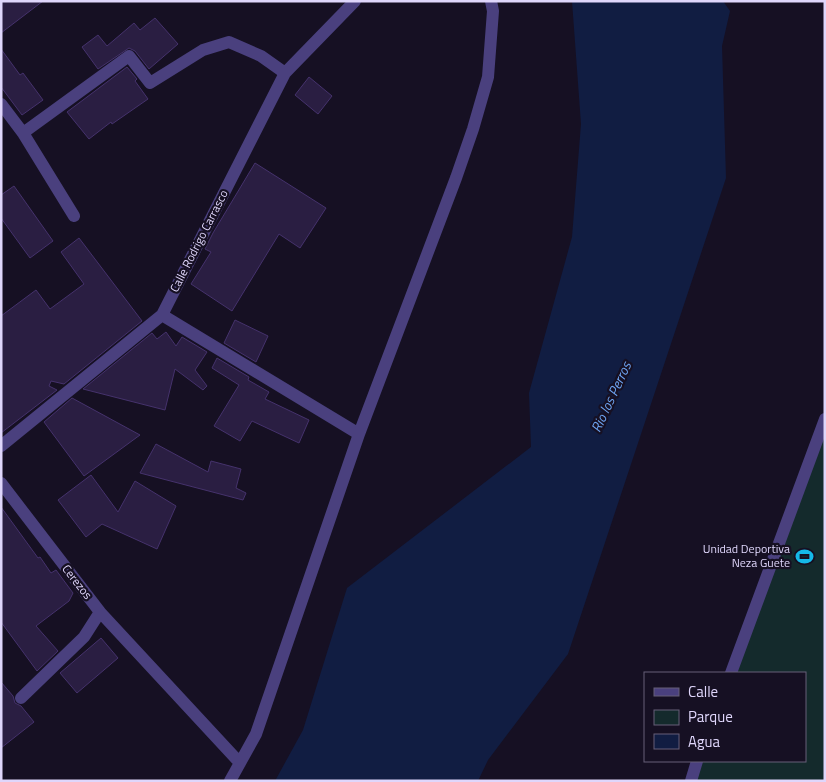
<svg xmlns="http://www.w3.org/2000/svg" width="826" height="782" font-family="'Titillium Web',sans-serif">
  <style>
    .green { fill: #142a2c }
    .water { fill: #111d42 }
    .building { fill: #2a1e42; stroke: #45326c }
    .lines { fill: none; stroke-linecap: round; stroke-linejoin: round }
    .minor { stroke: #4a407e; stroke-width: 12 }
    .labels { text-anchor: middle; stroke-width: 4.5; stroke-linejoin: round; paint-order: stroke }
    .street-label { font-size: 12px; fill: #dfd6fb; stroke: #161023 }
    .poi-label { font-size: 12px; fill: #dfd6fb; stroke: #161023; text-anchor: end }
    .water-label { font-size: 14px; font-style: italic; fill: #6ea4f2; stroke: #161023 }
  </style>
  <rect width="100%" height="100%" fill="#161023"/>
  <path class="green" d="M 825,419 L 825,781 L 691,781 L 697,761 L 805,761 L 805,673 L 731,673 Z"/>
  <path class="water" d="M 572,1 L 723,1 L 730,11 L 722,46 L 726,178 L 568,654 L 488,760 L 478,781 L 275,781 L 303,730 L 347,588 L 531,447 L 529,393 L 572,237 L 581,124 Z"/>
  <path class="building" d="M 1,1 L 43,1 L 1,33 Z
    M 155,18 L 178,44 L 149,69 L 135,51 L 129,48 L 98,69 L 82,47 L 98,35 L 107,46 L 134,23 L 140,30 Z
    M 1,49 L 20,75 L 23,73 L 43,100 L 22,115 L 1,87 Z
    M 127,67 L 137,79 L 135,81 L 148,99 L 112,124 L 111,122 L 89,139 L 67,112 Z
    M 309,77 L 332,96 L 318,114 L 295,95 Z
    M 255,163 L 326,208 L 300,248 L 279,234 L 232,311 L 191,284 L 211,252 L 205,249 L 213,233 Z
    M 14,186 L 53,241 L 30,258 L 1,218 L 1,195 Z
    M 79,238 L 142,321 L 64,384 L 51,381 L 49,386 L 57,390 L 1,433 L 1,316 L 36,290 L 50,309 L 84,284 L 61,252 Z
    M 235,320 L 268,336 L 256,362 L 224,343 Z
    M 166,332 L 176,346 L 182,337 L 207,352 L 195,370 L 207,386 L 203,390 L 175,369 L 165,410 L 83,389 L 152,333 L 157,339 Z
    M 217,358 L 249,377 L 248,380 L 269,392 L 265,399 L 309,420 L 299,443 L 252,421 L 240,441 L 214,426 L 239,385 L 212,368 Z
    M 72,398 L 140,435 L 84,476 L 44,422 Z
    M 156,444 L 208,472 L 211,461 L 241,469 L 236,488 L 246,493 L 243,500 L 140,473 Z
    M 91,475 L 118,512 L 135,481 L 176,506 L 157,549 L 102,524 L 86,537 L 58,500 Z
    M 1,507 L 38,558 L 40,557 L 51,573 L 56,570 L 73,593 L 69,601 L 36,626 L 58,651 L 37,671 L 1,622 Z
    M 101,638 L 118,658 L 77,693 L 60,673 Z
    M 1,682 L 13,696 L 15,703 L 21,706 L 34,722 L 1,748 Z"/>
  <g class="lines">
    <path class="minor" d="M 1,104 L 23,133 L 74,216
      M 23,133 L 129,56 L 150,83 L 203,50 L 229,42 L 261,56 L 285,73
      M 162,315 L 359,434
      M 1,446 L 162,315 L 285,73 L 355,1
      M 1,483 L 100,612 L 84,637 L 21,698
      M 100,612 L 240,763
      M 731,673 L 825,419
      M 230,781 L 256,734 L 359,434 L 456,178 L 473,129 L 488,77 L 493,11 L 491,1
      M 691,781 L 697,761"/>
  </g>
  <defs>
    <symbol id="stadium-bare" viewBox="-9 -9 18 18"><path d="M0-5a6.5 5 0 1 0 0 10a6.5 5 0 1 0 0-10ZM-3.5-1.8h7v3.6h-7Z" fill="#15b9e8" stroke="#161023" stroke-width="2.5" paint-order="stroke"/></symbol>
  </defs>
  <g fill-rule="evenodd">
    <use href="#stadium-bare" x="792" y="544" width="25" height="25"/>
  </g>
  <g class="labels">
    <g class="street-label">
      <text transform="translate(199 241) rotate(-63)" y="4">Calle Rodrigo Carrasco</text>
      <text transform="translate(77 582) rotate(52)" y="4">Cerezos</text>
    </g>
    <g class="poi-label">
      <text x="790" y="553">Unidad Deportiva<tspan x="790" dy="14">Neza Guete</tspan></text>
    </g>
    <g class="water-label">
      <text transform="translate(611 397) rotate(-65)" y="5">Rio los Perros</text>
    </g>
  </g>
  <rect width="826" height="782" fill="none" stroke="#dfd6fb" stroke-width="5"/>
  <rect x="644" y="672" width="162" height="90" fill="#161023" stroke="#665f79"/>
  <rect x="654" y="688" width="25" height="8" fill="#4a407e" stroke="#665f79"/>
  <text x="688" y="697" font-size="15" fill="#dfd6fb">Calle</text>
  <rect x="654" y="710" width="25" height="15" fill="#142a2c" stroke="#665f79"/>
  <text x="688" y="722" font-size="15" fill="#dfd6fb">Parque</text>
  <rect x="654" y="734" width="25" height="15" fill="#111d42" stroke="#665f79"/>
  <text x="688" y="747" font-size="15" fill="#dfd6fb">Agua</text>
</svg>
